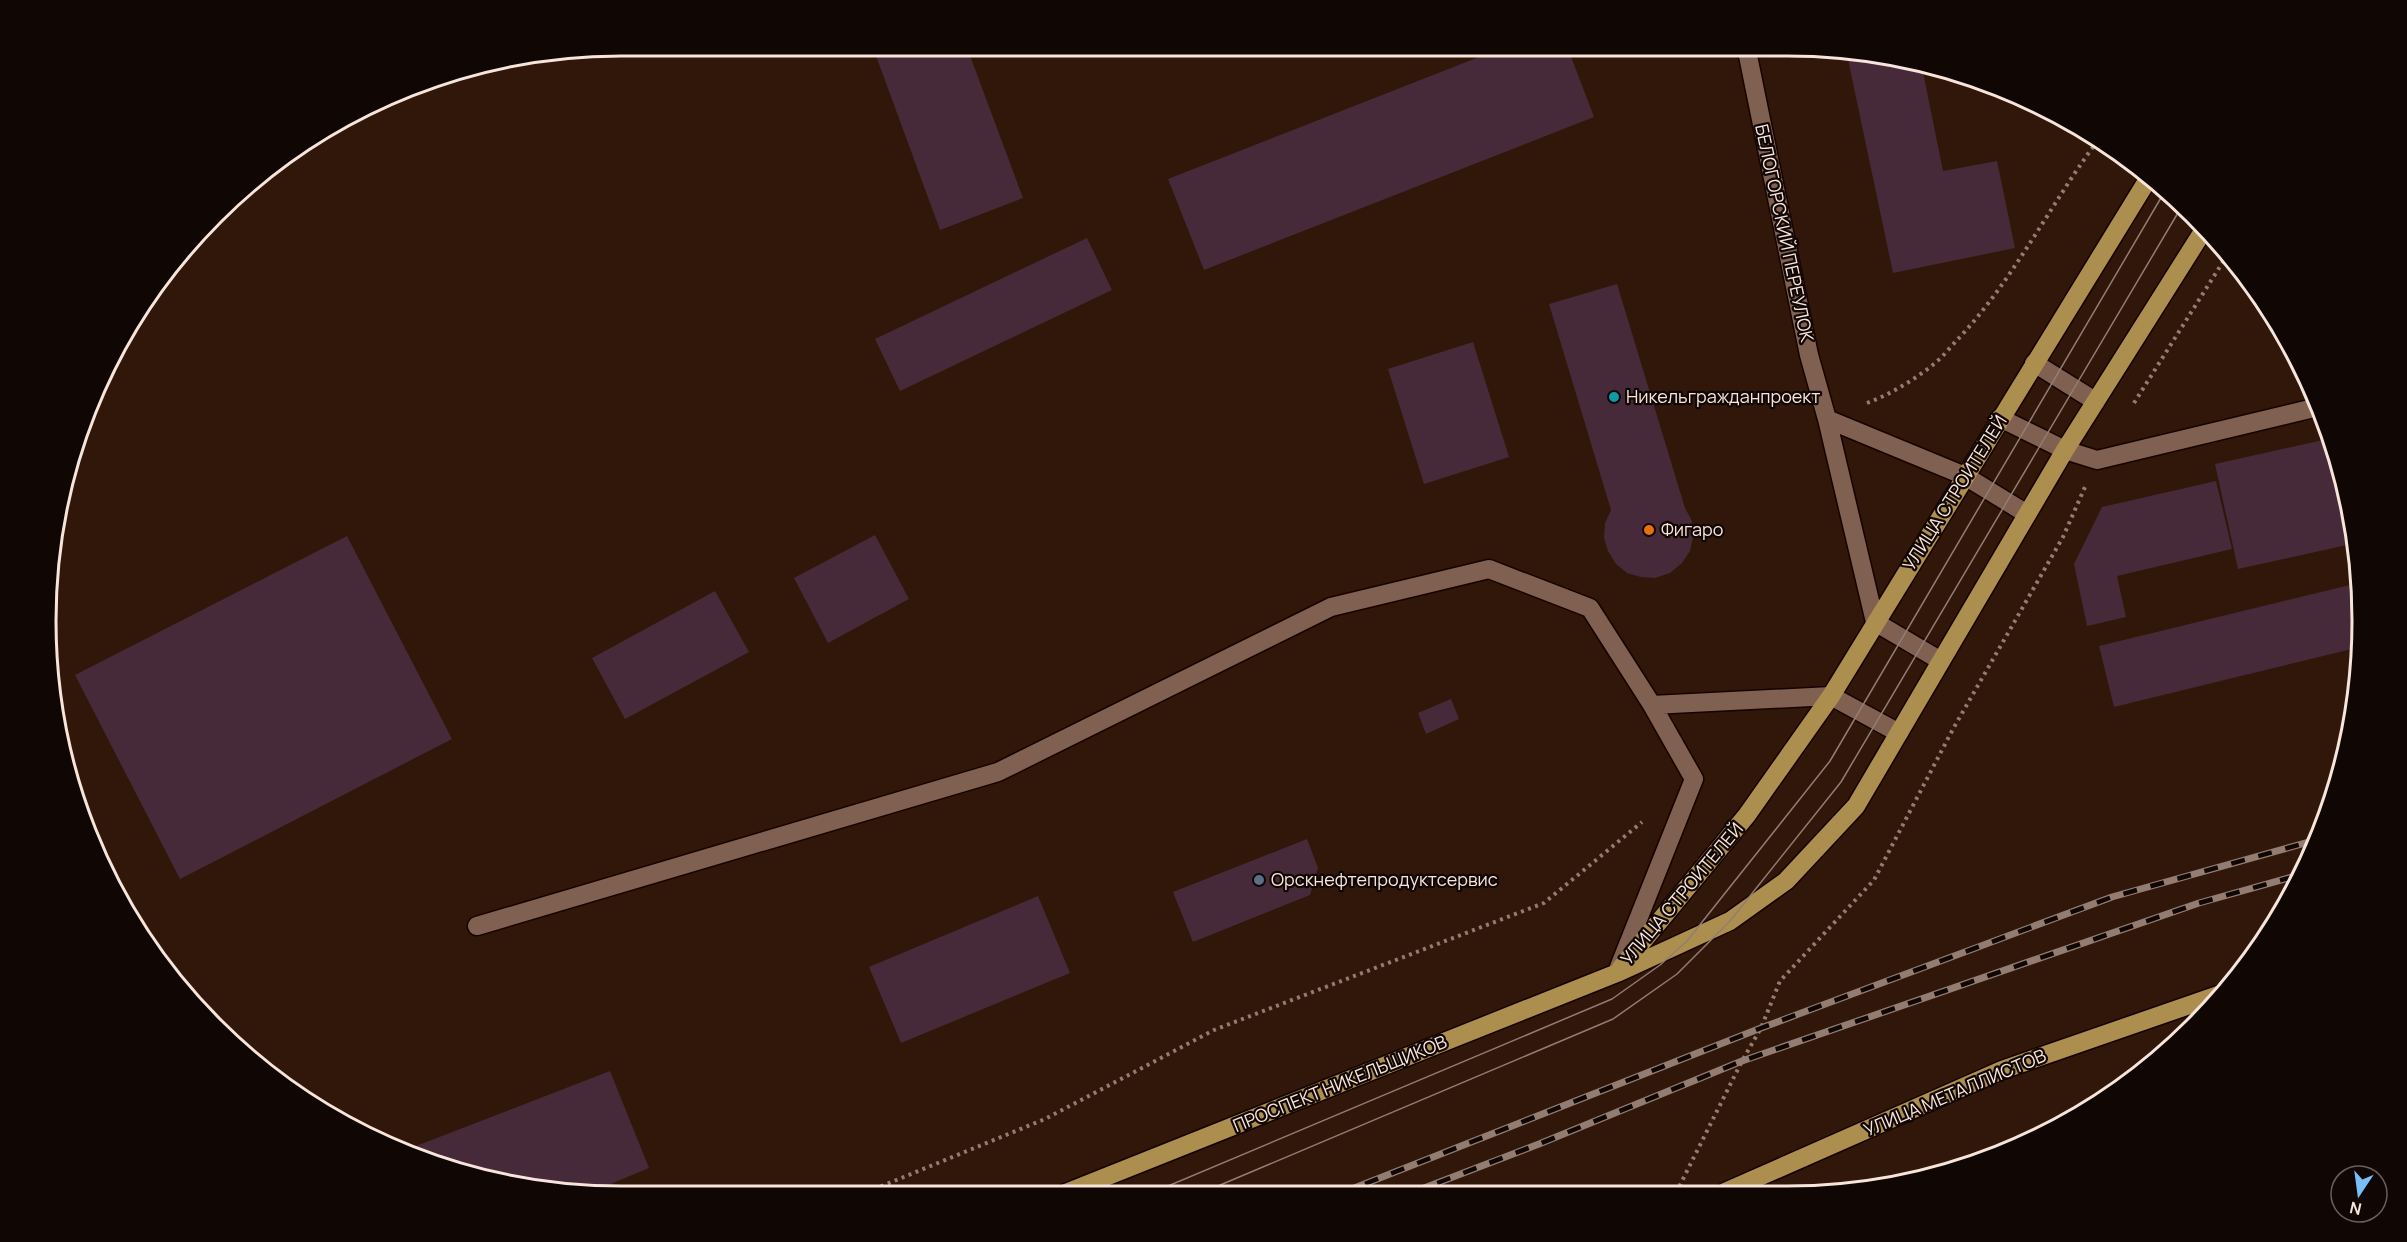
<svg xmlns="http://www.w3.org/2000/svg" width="2407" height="1242" font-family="Manrope,sans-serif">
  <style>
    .building { fill: #462a39 }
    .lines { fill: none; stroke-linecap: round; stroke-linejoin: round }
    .minor-casing { stroke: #170300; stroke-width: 21 }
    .major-casing { stroke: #170300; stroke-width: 21 }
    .path { stroke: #927d71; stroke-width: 4; stroke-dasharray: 3 4.5; stroke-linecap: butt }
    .minor { stroke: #806151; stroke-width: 18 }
    .major { stroke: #ac8f4f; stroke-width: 18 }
    .tram { stroke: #937d72; stroke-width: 1.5 }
    .rail-casing { stroke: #937d72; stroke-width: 7 }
    .rail { stroke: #100603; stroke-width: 4.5; stroke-dasharray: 14; stroke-linecap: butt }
    .culture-dot { fill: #0f9aa8; stroke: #100603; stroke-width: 2 }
    .food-dot { fill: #e8710a; stroke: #100603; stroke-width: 2 }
    .service-dot { fill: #5c6f8a; stroke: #100603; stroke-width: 2 }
    .labels { text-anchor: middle; stroke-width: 4.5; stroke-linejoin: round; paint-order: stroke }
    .street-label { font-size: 18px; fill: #f7e5dc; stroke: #100603 }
    .poi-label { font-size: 18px; fill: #f7e5dc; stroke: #100603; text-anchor: start }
    .rim { fill: none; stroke: #f7e5dc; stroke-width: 3 }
  </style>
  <rect width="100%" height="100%" fill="#301709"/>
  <path class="building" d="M 872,45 L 966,45 L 1023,198 L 940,230 Z
    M 1507,46 L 1567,46 L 1594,117 L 1204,270 L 1168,179 Z
    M 1846,50 L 1921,62 L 1943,171 L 1997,161 L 2015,248 L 1893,273 Z
    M 1087,238 L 1112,290 L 900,391 L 875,339 Z
    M 1617,284 L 1685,508 L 1692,521 L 1693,537 L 1690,551 L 1682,563 L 1670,573 L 1655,578 L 1641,577 L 1627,573 L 1616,564 L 1608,551 L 1604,538 L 1605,523 L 1611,510 L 1549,304 Z
    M 1473,342 L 1509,457 L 1424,484 L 1388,369 Z
    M 2332,438 L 2356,543 L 2238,569 L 2215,464 Z
    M 2216,481 L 2232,549 L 2117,576 L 2126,617 L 2087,626 L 2074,564 L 2102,507 Z
    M 875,535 L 909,599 L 828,643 L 794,578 Z
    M 347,536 L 452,739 L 180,879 L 75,675 Z
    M 2358,583 L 2360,647 L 2114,707 L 2099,646 Z
    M 715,591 L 749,652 L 625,719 L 592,658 Z
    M 1451,699 L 1459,719 L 1426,734 L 1418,713 Z
    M 1307,839 L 1318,868 L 1310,895 L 1193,942 L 1173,892 Z
    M 1038,896 L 1070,973 L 901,1043 L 869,967 Z
    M 610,1071 L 649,1168 L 582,1196 L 472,1177 L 403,1151 Z"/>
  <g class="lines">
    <defs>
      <path id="minor" d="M 1746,46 L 1809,355 L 1827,419 L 1875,622 L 1941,661
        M 2034,363 L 2095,401
        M 2000,418 L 2065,450 L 2097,460 L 2318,407
        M 1827,419 L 1965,476 L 2027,514
        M 1652,705 L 1831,696 L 1899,733
        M 477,926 L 998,772 L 1331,607 L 1489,569 L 1590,608 L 1652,705 L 1694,779 L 1619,967"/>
      <path id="major" d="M 1620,969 L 1747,815 L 1831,696 L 2150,176
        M 1725,1192 L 2002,1070 L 2224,993
        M 1063,1194 L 1617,973 L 1730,921 L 1786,881 L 1856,806 L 2065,450 L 2205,228"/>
    </defs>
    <use href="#minor" class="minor-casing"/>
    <use href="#major" class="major-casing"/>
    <path class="path" d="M 1867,403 C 1891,394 1914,380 1934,364 C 1943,357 1951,346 1959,338 C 2014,279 2050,205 2098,140
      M 2134,403 L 2226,257
      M 1676,1193 L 1742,1061 L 1761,1028 L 1780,981 L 1874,880 L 1953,729 L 2063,537 L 2085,487
      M 860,1195 L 1045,1119 L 1214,1030 L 1544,903 L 1642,822"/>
    <use href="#minor" class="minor"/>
    <use href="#major" class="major"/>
    <path class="tram" d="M 1149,1194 L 1612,999 L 1660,965 L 1687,941 L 1830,761 L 2165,191
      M 1199,1194 L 1613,1019 L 1677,974 L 1730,921 L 1841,782 L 2182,206"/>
    <defs>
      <path id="rail" d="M 1411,1193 L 1539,1144 L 1742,1061 L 2199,903 L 2303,874
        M 1339,1194 L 1761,1028 L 2112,897 L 2316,840"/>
    </defs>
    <use href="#rail" class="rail-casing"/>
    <use href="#rail" class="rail"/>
  </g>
  <circle class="culture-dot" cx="1614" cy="397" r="6"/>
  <circle class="food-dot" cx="1649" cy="530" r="6"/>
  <circle class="service-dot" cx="1259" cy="880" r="6"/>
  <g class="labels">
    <g class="street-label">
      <text transform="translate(1784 233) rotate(78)" y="6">БЕЛОГОРСКИЙ ПЕРЕУЛОК</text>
      <text transform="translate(1955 493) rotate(-58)" y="6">УЛИЦА СТРОИТЕЛЕЙ</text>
      <text transform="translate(1682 894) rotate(-50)" y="6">УЛИЦА СТРОИТЕЛЕЙ</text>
      <text transform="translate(1340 1084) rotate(-22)" y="6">ПРОСПЕКТ НИКЕЛЬЩИКОВ</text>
      <text transform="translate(1955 1093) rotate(-23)" y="6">УЛИЦА МЕТАЛЛИСТОВ</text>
    </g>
    <g class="poi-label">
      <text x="1626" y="403">Никельгражданпроект</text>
      <text x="1661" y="536">Фигаро</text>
      <text x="1271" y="886">Орскнефтепродуктсервис</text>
    </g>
  </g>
  <path d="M0 0H2407V1242H0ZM621 56H1787A565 565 0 0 1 2352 621V621A565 565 0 0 1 1787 1186H621A565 565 0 0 1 56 621V621A565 565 0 0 1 621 56Z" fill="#100603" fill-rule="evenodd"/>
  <path class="rim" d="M621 56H1787A565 565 0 0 1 2352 621V621A565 565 0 0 1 1787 1186H621A565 565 0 0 1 56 621V621A565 565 0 0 1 621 56Z"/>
  <g transform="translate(2359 1194) rotate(193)"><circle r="28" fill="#100603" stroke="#6c5f5a" stroke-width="1.5"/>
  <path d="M0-4.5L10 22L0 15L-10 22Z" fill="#78bff7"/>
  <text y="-9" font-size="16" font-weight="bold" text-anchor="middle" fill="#f7e5dc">N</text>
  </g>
</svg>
